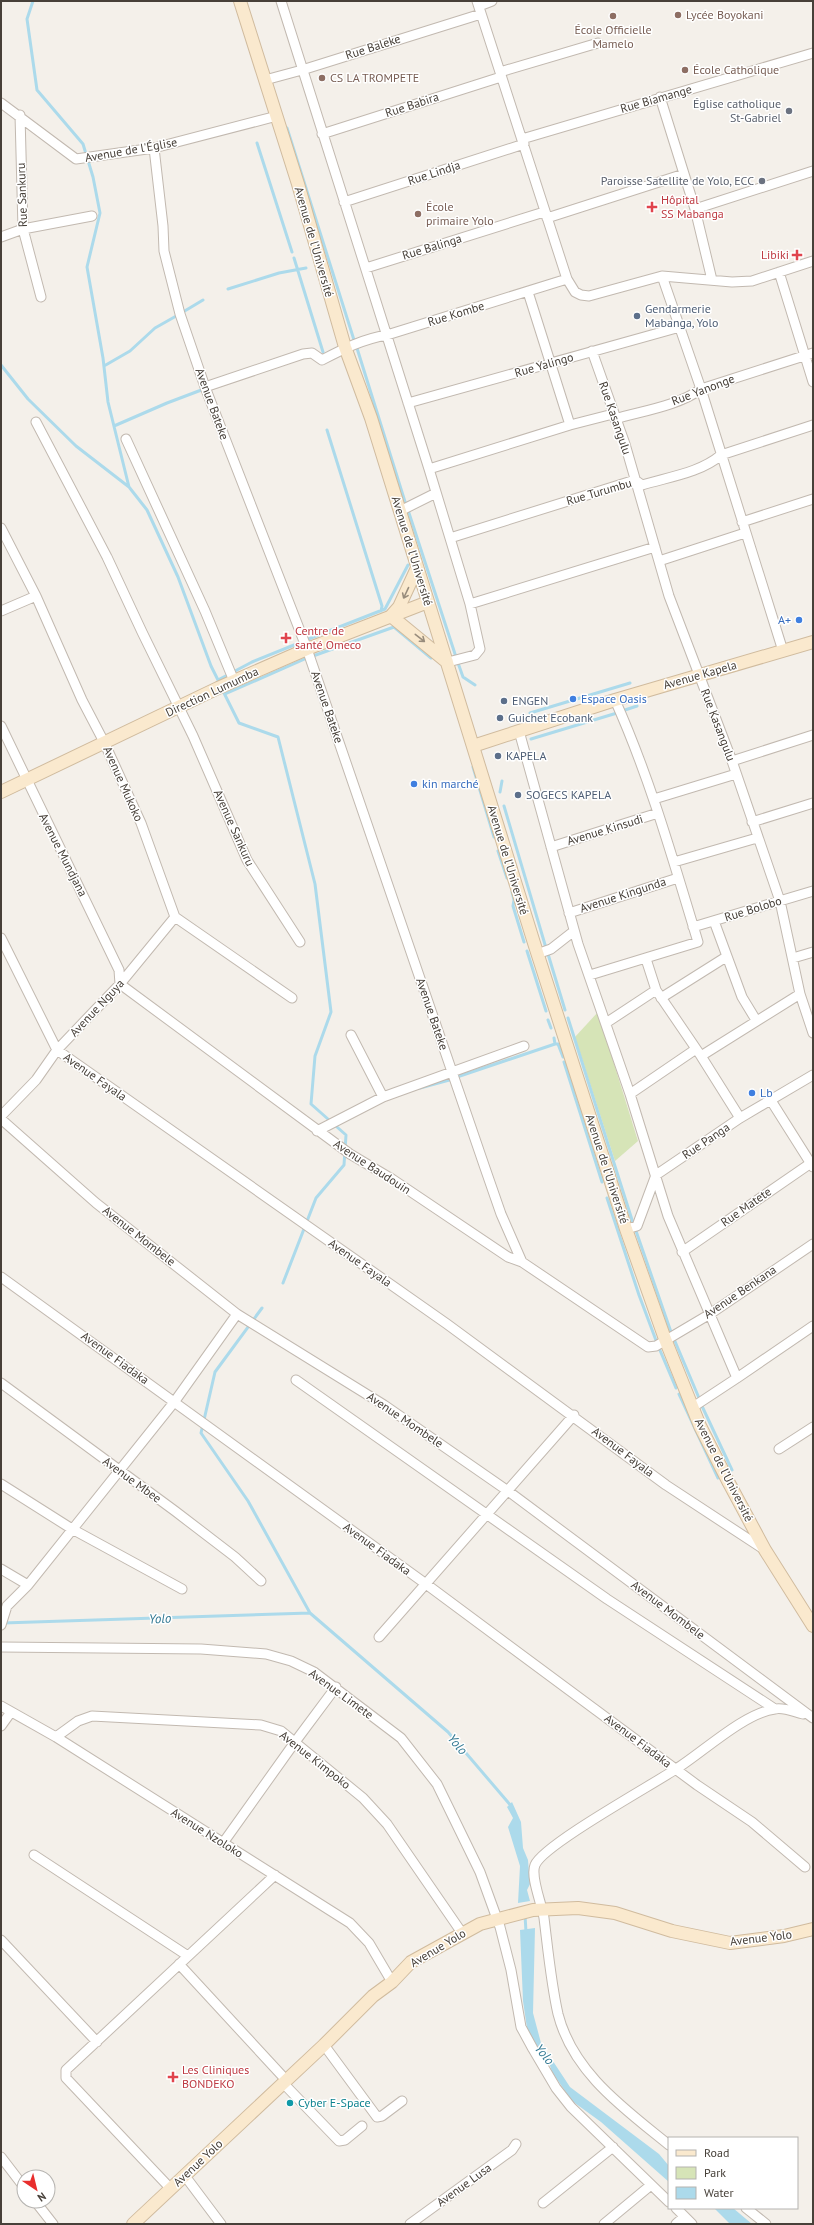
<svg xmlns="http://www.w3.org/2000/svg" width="814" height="2225" font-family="'PT Sans',sans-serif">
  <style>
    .green { fill: #d6e4b7 }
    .water { fill: #acdaeb }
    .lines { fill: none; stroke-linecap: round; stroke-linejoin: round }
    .stream { stroke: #acdaeb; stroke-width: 3 }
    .street-casing { stroke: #c2b9b0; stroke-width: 11 }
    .secondary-casing { stroke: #d0bb9e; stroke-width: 14 }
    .street { stroke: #fff; stroke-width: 9 }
    .secondary { stroke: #fae9ce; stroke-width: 12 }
    .oneway { stroke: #988c7c }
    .education-dot { fill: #8d6e63; stroke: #fff; stroke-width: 1.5 }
    .worship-dot { fill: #6b7280; stroke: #fff; stroke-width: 1.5 }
    .health-dot { fill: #e0444e; stroke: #fff; stroke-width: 1.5 }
    .service-dot { fill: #5c6f8a; stroke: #fff; stroke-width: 1.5 }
    .shop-dot { fill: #3f7fe0; stroke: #fff; stroke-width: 1.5 }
    .culture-dot { fill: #0f9aa8; stroke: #fff; stroke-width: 1.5 }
    .labels { text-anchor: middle; stroke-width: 3; stroke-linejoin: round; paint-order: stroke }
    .education-label { font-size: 12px; fill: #785e54; stroke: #fff; text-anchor: start }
    .street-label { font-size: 12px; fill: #474039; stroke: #fff }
    .worship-label { font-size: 12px; fill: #5b616d; stroke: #fff; text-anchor: end }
    .health-label { font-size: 12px; fill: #be3a42; stroke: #fff; text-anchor: start }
    .service-label { font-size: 12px; fill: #4e5e75; stroke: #fff; text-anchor: start }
    .shop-label { font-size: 12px; fill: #366cbe; stroke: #fff; text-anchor: start }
    .culture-label { font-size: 12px; fill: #0d838f; stroke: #fff; text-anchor: start }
    .water-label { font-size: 13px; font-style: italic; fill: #347a94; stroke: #fff }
  </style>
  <rect width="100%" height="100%" fill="#f4f0ea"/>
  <path class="green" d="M 598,1012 L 638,1141 L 615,1161 L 575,1037 Z"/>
  <path class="water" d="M 512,1802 L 521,1822 L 523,1848 L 528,1860 L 530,1884 L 527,1890 L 530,1901 L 518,1903 L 520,1866 L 508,1827 L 513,1818 L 507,1807 Z
    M 535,1928 L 533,2013 L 541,2043 L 570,2087 L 659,2154 L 669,2166 L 669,2182 L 601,2122 L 572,2101 L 552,2072 L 547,2056 L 538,2054 L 528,2035 L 523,2001 L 520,1930 Z
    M 714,2208 L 733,2208 L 752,2224 L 730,2224 Z"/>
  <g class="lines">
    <path class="stream" d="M 33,1 L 27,19 L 37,90 L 83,144 L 93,177 L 100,213 L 87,267 L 103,358 L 108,402 L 129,487
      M 287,128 L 354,340
      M 257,143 L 292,252
      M 294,258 L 323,352
      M 228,289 L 279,273 L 306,268
      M 183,312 L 203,300
      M 356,345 L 406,505
      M 1,365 L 28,399 L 76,446 L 129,487 L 147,510 L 178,577 L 211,666 L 220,684
      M 104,366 L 130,351 L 155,328 L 178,315
      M 114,426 L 167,403 L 204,389
      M 327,430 L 382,606 L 381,611
      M 408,510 L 456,657
      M 306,640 L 385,609 L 408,565
      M 313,656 L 394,627 L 431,658
      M 458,663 L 463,677 L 475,685
      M 218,680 L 252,662 L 299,643
      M 222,689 L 239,723 L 278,737 L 315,884 L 331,1012 L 315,1056 L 311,1104 L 346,1135 L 344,1165 L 316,1198 L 283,1283
      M 225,694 L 307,658
      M 622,711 L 637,706
      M 530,713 L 630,683
      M 531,739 L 617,713
      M 473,767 L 494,837
      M 500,792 L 502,781
      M 504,806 L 546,948
      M 498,851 L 507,878
      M 512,892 L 514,900 L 513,906 L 524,942
      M 527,951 L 546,1011
      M 548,954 L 565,1010
      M 568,1018 L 633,1223
      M 548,1020 L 551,1028
      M 555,1044 L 558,1044 L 563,1057
      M 564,1062 L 602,1182
      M 457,1077 L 555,1044 L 554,1038
      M 420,1088 L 453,1079
      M 607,1198 L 639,1295 L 657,1343
      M 636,1231 L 671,1332
      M 262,1308 L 215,1372 L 201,1433 L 248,1501 L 310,1613
      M 674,1339 L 699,1398
      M 659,1348 L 676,1388
      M 679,1394 L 718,1478
      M 701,1404 L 732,1470
      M 3,1623 L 310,1613 L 448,1732 L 512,1807
      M 525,1915 L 526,1932"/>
    <defs>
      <path id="street" d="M 281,1 L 429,469 L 470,604 L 480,649 L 475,655 L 448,662
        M 477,1 L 567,279 L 575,292 L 581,295 L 589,296 L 662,276 L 732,282 L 752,281 L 813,261
        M 479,6 L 492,1
        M 500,72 L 598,43
        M 265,80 L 302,70 L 481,14
        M 660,97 L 695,209 L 712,280
        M 1,103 L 76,159 L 154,148 L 277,116
        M 20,115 L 23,229 L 41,297
        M 322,134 L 501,77
        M 522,139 L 813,53
        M 154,148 L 163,226 L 164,251 L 180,314 L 205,387 L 307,649 L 485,1168 L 501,1214 L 522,1262
        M 344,202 L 524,144
        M 695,209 L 813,171
        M 547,218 L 684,174
        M 1,237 L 23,229 L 92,216
        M 366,268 L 544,212
        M 779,272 L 813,382
        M 662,276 L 701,389 L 783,651
        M 528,292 L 570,425
        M 592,351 L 625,444 L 669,596 L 732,761 L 780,901 L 800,994 L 813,1033
        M 205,387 L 303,354 L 312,353 L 322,360 C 343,349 363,339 387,335 L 567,279
        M 408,403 L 680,327
        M 615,419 C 642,411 678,406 701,389 L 813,353
        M 36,422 L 107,557 L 142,632 L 193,736 L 247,860 L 300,942
        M 126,439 L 205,611 L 234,681
        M 429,469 L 570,425 L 613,414
        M 400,511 L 436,493
        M 742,522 L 813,499
        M 1,528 L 36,596 L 82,700 L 104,742 L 141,823 L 175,917 L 292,998
        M 450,538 L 635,480 L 642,485 C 668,477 700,473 721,455 L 813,425
        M 659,561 L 745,533
        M 470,604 L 655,547
        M 1,611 L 36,596
        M 1,726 L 119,970 L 120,984 L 350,1154 L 392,1179 L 508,1257 L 522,1262 L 648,1347 L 656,1346 L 710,1314 L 813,1244
        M 519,731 L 578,944 L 630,1094 L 668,1216 L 737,1378 L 813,1326
        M 732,761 L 813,735
        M 654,799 L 736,774
        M 752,822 L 813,803
        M 551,847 L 658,813
        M 674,862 L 757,838
        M 569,913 L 678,878
        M 714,921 L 742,997 L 756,1020
        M 693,927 L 813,891
        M 1,938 L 57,1050 L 447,1324 L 666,1485 L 765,1550
        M 537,954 L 551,949 L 574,931
        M 793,958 L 813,952
        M 646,959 L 656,990 L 701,1056 L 740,1118
        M 590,975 L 698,942 C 673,860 650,778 615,700
        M 661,998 L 726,957
        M 606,1023 L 656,990
        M 351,1035 L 383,1097
        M 701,1056 L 800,994
        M 630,1094 L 696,1049
        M 770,1099 L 813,1167
        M 1,1116 L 36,1080 L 57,1050 L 120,984 L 175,917
        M 1,1119 L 96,1203 L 237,1314 L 384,1405 L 508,1491 L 813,1718
        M 317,1131 L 383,1097 L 524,1046
        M 626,1229 L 637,1226 L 656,1175 L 740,1118 L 813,1075
        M 682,1252 L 811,1163
        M 1,1277 L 426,1584 L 697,1785 L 752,1822 L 805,1867
        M 296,1380 L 607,1599 L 775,1709
        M 1,1383 L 175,1511 L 235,1557 L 261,1581
        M 693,1407 L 737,1378
        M 779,1449 L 813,1427
        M 1,1484 L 72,1529 L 182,1589
        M 1,1569 L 28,1585
        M 1,1625 L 7,1606 L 28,1585 L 175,1401 L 237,1314
        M 379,1637 L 574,1415
        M 1,1647 L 201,1649 L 266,1654 L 291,1661 L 314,1672 L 401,1738 L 437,1784 L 480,1872 L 500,1927 L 511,1970 L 521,2027 L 533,2049 L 556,2088 L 571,2107 L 669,2202
        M 1,1706 L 56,1737 L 350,1923 L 369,1943 L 392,1982
        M 1,1726 L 11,1712
        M 56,1737 L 78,1721 L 92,1716 L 261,1725 L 281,1731 L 363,1798 L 387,1824 L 462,1933
        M 223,1843 L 295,1742 L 336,1687
        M 34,1855 L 188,1956
        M 1,1940 L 97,2042
        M 179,1964 L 286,2080
        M 324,2045 L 377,2117 L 382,2116 L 402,2101
        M 283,2083 L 339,2141 L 345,2140 L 362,2126
        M 669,2145 C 625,2109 573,2073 558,2014 C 551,1983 548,1950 544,1918 C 542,1904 530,1877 535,1865 C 543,1845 652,1785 676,1769 C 702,1753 744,1713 775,1709 C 784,1707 794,1712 803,1714
        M 1,2157 L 24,2187
        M 185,2176 L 221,2224
        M 171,2189 L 66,2078 L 66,2070 L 275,1875
        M 35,2201 L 53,2224
        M 543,2203 L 613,2147
        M 676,2208 L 692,2224
        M 746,2208 L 766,2224
        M 410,2224 L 512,2150 L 516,2144
        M 604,2224 L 651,2185
        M 676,2224 L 684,2217"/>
      <path id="secondary" d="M 240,1 L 298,184 L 345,347 L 371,418 L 534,943 L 626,1229 L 665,1339 L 700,1426 L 729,1483 L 765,1550 L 813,1626
        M 417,568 L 399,607 L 391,616 L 447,662
        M 473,746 L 615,700 L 813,642
        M 1,792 L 218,688 L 307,649 L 428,602
        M 133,2224 L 324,2045 L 373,1996 L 392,1982 L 411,1962 L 480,1924 L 533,1910 L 578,1908 L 615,1913 L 672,1931 L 730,1943 L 784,1936 L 813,1929"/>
    </defs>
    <use href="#street" class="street-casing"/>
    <use href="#secondary" class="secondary-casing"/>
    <use href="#street" class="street"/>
    <use href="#secondary" class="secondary"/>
  </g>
  <defs><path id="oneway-shaft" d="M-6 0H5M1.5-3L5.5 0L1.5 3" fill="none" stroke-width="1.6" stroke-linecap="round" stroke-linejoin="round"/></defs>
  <g class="oneway">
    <use href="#oneway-shaft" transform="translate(406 593) rotate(115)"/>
    <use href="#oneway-shaft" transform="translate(420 638) rotate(38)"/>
  </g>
  <g class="education-dot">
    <circle cx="678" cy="15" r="4"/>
    <circle cx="613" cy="16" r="4"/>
    <circle cx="685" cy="70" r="4"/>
    <circle cx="322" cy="78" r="4"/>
    <circle cx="418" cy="214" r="4"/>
  </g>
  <g class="worship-dot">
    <circle cx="789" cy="111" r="4"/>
    <circle cx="762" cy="181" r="4"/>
  </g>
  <g class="health-dot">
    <path d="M650 201h4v4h4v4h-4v4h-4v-4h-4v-4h4z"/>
    <path d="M795 249h4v4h4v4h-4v4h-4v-4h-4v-4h4z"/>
    <path d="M284 632h4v4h4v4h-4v4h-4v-4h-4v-4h4z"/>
    <path d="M171 2071h4v4h4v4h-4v4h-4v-4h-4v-4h4z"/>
  </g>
  <g class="service-dot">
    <circle cx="637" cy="316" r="4"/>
    <circle cx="504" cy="701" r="4"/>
    <circle cx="500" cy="718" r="4"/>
    <circle cx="498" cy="756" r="4"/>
    <circle cx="518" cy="795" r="4"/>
  </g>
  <g class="shop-dot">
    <circle cx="799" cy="620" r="4"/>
    <circle cx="573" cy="699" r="4"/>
    <circle cx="414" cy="784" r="4"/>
    <circle cx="752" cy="1093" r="4"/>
  </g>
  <circle class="culture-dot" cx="290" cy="2103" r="4"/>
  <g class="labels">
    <g class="education-label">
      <text x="686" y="19">Lycée Boyokani</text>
      <text x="613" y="34" text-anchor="middle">École Officielle<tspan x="613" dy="14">Mamelo</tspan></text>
      <text x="693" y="74">École Catholique</text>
      <text x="330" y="82">CS LA TROMPETE</text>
      <text x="426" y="211">École<tspan x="426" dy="14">primaire Yolo</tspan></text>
    </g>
    <g class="street-label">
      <text transform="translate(373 47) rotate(-18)" y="4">Rue Baleke</text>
      <text transform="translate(656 99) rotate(-16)" y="4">Rue Biamange</text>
      <text transform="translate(412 105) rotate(-18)" y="4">Rue Babira</text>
      <text transform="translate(131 150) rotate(-10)" y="4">Avenue de l'Église</text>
      <text transform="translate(434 173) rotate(-18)" y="4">Rue Lindja</text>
      <text transform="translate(22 195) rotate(-92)" y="4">Rue Sankuru</text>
      <text transform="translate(314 242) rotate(74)" y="4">Avenue de l’Université</text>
      <text transform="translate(432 247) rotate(-17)" y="4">Rue Balinga</text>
      <text transform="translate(456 314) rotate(-17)" y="4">Rue Kombe</text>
      <text transform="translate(544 365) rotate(-16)" y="4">Rue Yalingo</text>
      <text transform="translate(703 390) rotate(-21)" y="4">Rue Yanonge</text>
      <text transform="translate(212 404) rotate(70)" y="4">Avenue Bateke</text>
      <text transform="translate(615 418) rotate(71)" y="4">Rue Kasangulu</text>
      <text transform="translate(599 492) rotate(-16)" y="4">Rue Turumbu</text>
      <text transform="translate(412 551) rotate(73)" y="4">Avenue de l’Université</text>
      <text transform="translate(700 675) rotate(-16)" y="4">Avenue Kapela</text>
      <text transform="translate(212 692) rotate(-25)" y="4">Direction Lumumba</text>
      <text transform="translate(327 707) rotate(71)" y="4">Avenue Bateke</text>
      <text transform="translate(718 725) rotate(69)" y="4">Rue Kasangulu</text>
      <text transform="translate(123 784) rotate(66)" y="4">Avenue Mukoko</text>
      <text transform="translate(234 828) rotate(66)" y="4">Avenue Sankuru</text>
      <text transform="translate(605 830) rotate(-17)" y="4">Avenue Kinsudi</text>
      <text transform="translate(63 855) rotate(63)" y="4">Avenue Mundjana</text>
      <text transform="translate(508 860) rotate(73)" y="4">Avenue de l’Université</text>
      <text transform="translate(623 895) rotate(-18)" y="4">Avenue Kingunda</text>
      <text transform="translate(753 909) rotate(-17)" y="4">Rue Bolobo</text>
      <text transform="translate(97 1008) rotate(-47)" y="4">Avenue Nguya</text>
      <text transform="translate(432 1014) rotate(71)" y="4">Avenue Bateke</text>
      <text transform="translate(95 1077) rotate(35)" y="4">Avenue Fayala</text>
      <text transform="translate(706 1141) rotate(-34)" y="4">Rue Panga</text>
      <text transform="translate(372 1167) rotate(33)" y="4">Avenue Baudouin</text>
      <text transform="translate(607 1169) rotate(72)" y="4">Avenue de l’Université</text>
      <text transform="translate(746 1207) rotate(-35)" y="4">Rue Matete</text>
      <text transform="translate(139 1236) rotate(38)" y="4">Avenue Mombele</text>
      <text transform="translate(360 1263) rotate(35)" y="4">Avenue Fayala</text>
      <text transform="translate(740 1292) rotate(-34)" y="4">Avenue Benkana</text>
      <text transform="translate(115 1358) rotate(36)" y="4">Avenue Fiadaka</text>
      <text transform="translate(405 1420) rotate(34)" y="4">Avenue Mombele</text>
      <text transform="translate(623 1452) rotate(37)" y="4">Avenue Fayala</text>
      <text transform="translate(724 1470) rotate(63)" y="4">Avenue de l’Université</text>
      <text transform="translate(132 1480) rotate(36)" y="4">Avenue Mbee</text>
      <text transform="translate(377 1549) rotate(36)" y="4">Avenue Fiadaka</text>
      <text transform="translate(668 1610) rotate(37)" y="4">Avenue Mombele</text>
      <text transform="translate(341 1694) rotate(36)" y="4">Avenue Limete</text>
      <text transform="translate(638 1741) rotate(37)" y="4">Avenue Fiadaka</text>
      <text transform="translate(315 1760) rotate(38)" y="4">Avenue Kimpoko</text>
      <text transform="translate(207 1833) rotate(32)" y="4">Avenue Nzoloko</text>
      <text transform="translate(761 1938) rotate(-7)" y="4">Avenue Yolo</text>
      <text transform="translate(438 1948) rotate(-31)" y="4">Avenue Yolo</text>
      <text transform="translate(198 2163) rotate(-43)" y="4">Avenue Yolo</text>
      <text transform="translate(464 2185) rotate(-36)" y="4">Avenue Lusa</text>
    </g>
    <g class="worship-label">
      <text x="781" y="108">Église catholique<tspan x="781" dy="14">St-Gabriel</tspan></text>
      <text x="754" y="185">Paroisse Satellite de Yolo, ECC</text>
    </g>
    <g class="health-label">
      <text x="661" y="204">Hôpital<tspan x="661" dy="14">SS Mabanga</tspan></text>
      <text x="789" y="259" text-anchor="end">Libiki</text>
      <text x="295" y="635">Centre de<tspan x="295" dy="14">santé Omeco</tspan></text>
      <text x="182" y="2074">Les Cliniques<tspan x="182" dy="14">BONDEKO</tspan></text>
    </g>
    <g class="service-label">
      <text x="645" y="313">Gendarmerie<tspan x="645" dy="14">Mabanga, Yolo</tspan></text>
      <text x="512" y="705">ENGEN</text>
      <text x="508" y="722">Guichet Ecobank</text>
      <text x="506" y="760">KAPELA</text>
      <text x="526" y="799">SOGECS KAPELA</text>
    </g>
    <g class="shop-label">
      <text x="791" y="624" text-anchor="end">A+</text>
      <text x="581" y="703">Espace Oasis</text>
      <text x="422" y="788">kin marché</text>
      <text x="760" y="1097">Lb</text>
    </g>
    <g class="culture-label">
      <text x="298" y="2107">Cyber E-Space</text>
    </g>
    <g class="water-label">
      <text transform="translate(160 1618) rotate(-2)" y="5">Yolo</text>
      <text transform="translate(458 1744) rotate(49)" y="5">Yolo</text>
      <text transform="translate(545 2054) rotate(51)" y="5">Yolo</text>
    </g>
  </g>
  <rect width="814" height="2225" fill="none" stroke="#474039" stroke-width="4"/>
  <rect x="668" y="2137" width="130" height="72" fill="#ffffff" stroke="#b5b3b0"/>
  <rect x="676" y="2150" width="20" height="6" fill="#fae9ce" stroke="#b5b3b0"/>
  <text x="704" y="2157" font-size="12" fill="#474039">Road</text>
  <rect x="676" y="2167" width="20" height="12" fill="#d6e4b7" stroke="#b5b3b0"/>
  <text x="704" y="2177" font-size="12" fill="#474039">Park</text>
  <rect x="676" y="2187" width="20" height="12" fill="#acdaeb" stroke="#b5b3b0"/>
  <text x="704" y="2197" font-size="12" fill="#474039">Water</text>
  <g transform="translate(36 2189) rotate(145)"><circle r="19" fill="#ffffff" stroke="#b5b3b0"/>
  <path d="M0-3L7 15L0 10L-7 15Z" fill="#e82e2d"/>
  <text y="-6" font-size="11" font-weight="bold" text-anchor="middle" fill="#474039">N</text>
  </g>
</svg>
